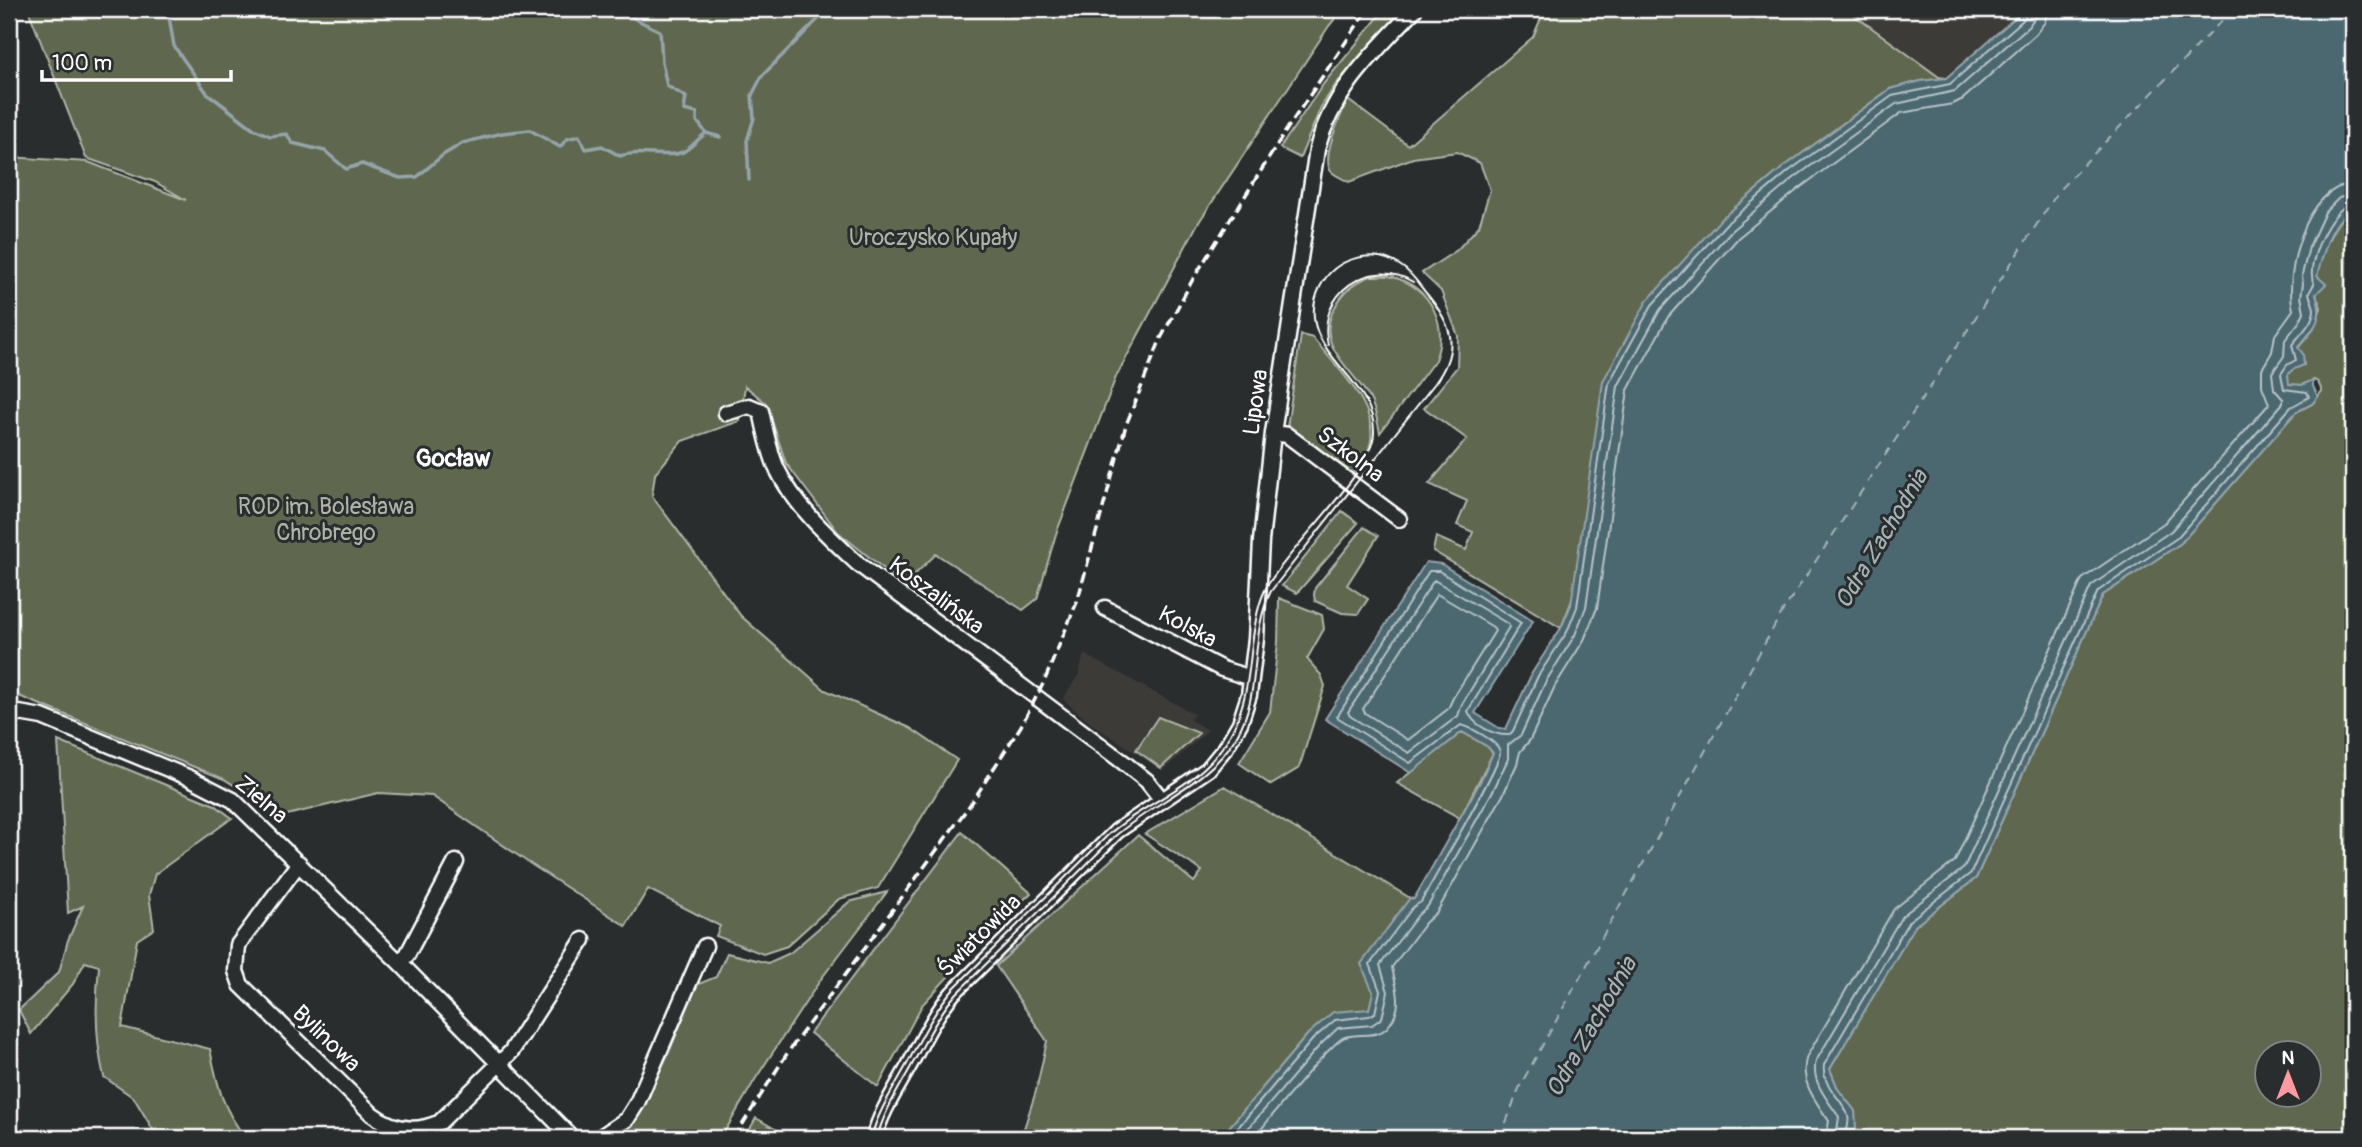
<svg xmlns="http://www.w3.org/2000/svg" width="2362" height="1147" font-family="Pangolin,sans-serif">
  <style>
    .built { fill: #3d3b39 }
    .green { fill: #5f684f; stroke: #afb4a7; stroke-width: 2; fill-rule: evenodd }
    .water { fill: #4c6871; stroke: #94a4aa; stroke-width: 2 }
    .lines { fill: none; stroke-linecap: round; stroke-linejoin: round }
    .shore { stroke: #b7c3c6; stroke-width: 2 }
    .stream { stroke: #94a4aa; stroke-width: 3.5 }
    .ferry { stroke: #a6b4b8; stroke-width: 2; stroke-dasharray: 9 7; stroke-linecap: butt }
    .minor-casing { stroke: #fff; stroke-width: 19 }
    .minor { stroke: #2a2d2e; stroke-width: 14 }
    .tram { stroke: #fff; stroke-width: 2 }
    .rail { stroke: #fff; stroke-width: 3.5; stroke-dasharray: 10 5; stroke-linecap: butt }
    .labels { text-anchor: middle; stroke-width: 6; stroke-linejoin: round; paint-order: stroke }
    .park-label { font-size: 23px; fill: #afb4a7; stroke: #2a2d2e }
    .street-label { font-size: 23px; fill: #fff; stroke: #2a2d2e }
    .neighbourhood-label { font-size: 24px; font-weight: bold; fill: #fff; stroke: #2a2d2e }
    .water-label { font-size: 24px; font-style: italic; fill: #a6b4b8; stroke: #2a2d2e }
  </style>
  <rect width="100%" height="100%" fill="#2a2d2e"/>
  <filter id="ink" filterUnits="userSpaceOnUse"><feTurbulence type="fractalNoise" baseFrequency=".0143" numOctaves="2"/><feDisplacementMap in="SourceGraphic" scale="14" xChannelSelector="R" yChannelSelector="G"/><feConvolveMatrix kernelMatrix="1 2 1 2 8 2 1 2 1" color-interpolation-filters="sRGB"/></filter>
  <g filter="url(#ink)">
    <path class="built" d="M 1846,9 L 2022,9 L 2018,15 L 1946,78 L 1939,77 Z
      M 1084,654 L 1194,714 L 1190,720 L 1208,730 L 1163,771 L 1089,722 L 1063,699 L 1078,676 Z"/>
    <path class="green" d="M 28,9 L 1343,9 L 1329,26 L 1197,225 L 1116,377 L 1056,534 L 1037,599 L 1023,610 L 936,554 L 904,585 L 838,532 L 786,463 L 766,403 L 745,386 L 740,421 L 682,441 L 655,474 L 652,496 L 741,616 L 825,690 L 910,728 L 957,760 L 878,888 L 839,899 L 787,946 L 763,954 L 716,936 L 720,926 L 648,889 L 626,926 L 526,861 L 432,796 L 378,793 L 283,816 L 224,779 L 9,692 L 9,157 L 88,162 L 186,200 L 155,182 L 86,158 Z
      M 1385,9 L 1405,9 L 1336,84 L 1321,107 L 1300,158 L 1280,148 L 1324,83 Z
      M 1545,9 L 1846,9 L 1939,77 L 1946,78 L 1921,81 L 1890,89 L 1785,166 L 1721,219 L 1561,628 L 1433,551 L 1436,537 L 1466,550 L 1473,532 L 1457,525 L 1467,501 L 1429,484 L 1467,439 L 1424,408 L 1457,367 L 1458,336 L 1441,291 L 1422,273 L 1457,250 L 1479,226 L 1490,190 L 1480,163 L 1457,152 L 1413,158 L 1349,182 C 1343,178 1334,176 1330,170 C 1322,154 1341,115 1348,100 L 1408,145 L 1533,37 Z
      M 2353,209 L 2353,1138 L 1848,1138 L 1856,1132 L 1855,1111 L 1838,1089 L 1830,1069 L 1915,926 L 1976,878 L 2103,595 L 2181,543 L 2296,412 L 2312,404 L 2322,391 L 2318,382 L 2314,380 L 2302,385 L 2288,384 L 2288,375 L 2292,370 L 2298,348 L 2313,330 L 2321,308 C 2320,303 2316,297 2316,292 C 2314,268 2332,220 2353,209 ZM 2268,1052 L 2310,1052 L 2310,1094 L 2268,1094 Z
      M 1371,276 C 1378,276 1386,275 1393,277 C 1431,288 1449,324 1435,360 L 1380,433 C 1377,420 1376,409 1369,397 C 1352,368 1313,345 1335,307 C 1344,291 1353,283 1371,276 Z
      M 1301,335 L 1313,338 C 1336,367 1387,412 1367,453 C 1363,461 1356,468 1351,476 L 1287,427 Z
      M 1342,511 L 1358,523 L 1297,593 L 1282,586 Z
      M 1364,527 L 1378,536 L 1347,585 L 1368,599 L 1358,614 L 1342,613 L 1315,601 L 1314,595 L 1315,588 Z
      M 1279,598 L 1322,615 L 1324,629 L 1307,659 L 1321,675 L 1325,686 L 1299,768 L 1271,785 L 1239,763 L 1270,712 L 1278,642 Z
      M 1158,717 L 1199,733 L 1161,768 L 1136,750 Z
      M 1462,732 L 1488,747 L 1493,753 L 1460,818 L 1397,783 Z
      M 58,741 L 215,805 L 232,818 L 155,874 L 149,895 L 154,929 L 137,940 L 122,1027 L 210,1049 C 218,1086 221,1107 246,1138 L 158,1138 L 134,1098 L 104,1077 C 95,1040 95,1004 99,966 L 85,962 L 73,984 L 31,1034 L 19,1010 L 59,972 L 68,940 L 83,906 L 68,913 Z
      M 1225,786 L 1410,898 L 1397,917 L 1369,1009 L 1308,1034 L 1220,1138 L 1021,1138 L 1036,1091 L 1047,1041 L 996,966 L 1138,835 L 1194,882 L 1202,871 L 1145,834 Z
      M 962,832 L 1031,893 L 993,928 L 922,1005 L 878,1087 L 810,1033 Z
      M 887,892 L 821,979 L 756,1078 L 721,1138 L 617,1138 L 636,1120 L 670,1050 L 696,985 L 716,977 L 727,953 L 768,963 L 790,953 L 849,902 Z
      M 756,1118 L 791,1138 L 745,1138 Z"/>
    <path class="water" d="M 2022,9 L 2353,9 L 2353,209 C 2330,221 2324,252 2317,276 L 2326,284 L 2316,294 C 2325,319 2314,329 2298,347 L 2303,354 L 2304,365 L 2292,370 L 2288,375 L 2289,384 L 2302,385 L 2313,380 L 2313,386 L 2318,397 L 2312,404 L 2296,412 L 2181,543 L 2103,595 L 1976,878 L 1915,926 L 1830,1069 L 1838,1089 L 1855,1111 L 1856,1132 L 1848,1138 L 1220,1138 L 1308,1034 L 1333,1012 L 1369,1009 L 1373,992 L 1361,964 L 1410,898 L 1414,899 L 1480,782 L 1493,753 L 1488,747 L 1462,732 L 1411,773 L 1325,719 L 1426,562 L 1441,564 L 1533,621 L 1475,713 L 1499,728 L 1506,729 L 1532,673 L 1561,628 L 1571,605 L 1603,381 L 1647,301 L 1721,219 L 1785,166 L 1890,89 L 1921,81 L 1946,78 L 2018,15 Z"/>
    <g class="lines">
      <path class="shore" d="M 1434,580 L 1508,624 L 1509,627 L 1462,704 L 1458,716 L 1409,753 L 1350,716 L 1348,712 Z
        M 1437,594 L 1493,627 L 1495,631 L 1453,698 L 1448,709 L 1408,740 L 1365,713 L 1363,709 Z
        M 1229,1138 L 1313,1039 L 1335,1020 L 1369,1016 L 1375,1013 L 1380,991 L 1370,964 L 1413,907 L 1421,902 C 1432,881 1501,765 1500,752 C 1499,742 1470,727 1461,725 L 1410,763 L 1337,717 L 1429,571 L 1439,571 L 1521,623 L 1468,711 C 1472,725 1495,736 1509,735 L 1513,731 L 1538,676 L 1567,632 L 1577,607 L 1609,383 L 1652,305 L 1726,224 L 1789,171 L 1892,96 L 1950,84 L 2023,20 L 2027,9
        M 1240,1138 L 1320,1045 L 1338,1028 L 1372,1025 L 1382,1018 L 1388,992 L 1380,965 L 1418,915 L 1428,906 L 1494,789 L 1508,759 L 1508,745 L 1521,735 L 1546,681 L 1575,635 L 1586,607 L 1618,386 L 1660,310 L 1732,230 L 1794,178 L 1896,104 L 1955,91 L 2029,26 L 2035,17 L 2036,9
        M 1254,1138 C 1268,1121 1330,1042 1345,1037 C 1361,1032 1379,1040 1390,1024 C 1405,1004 1395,986 1392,967 L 1425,923 L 1437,912 L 1503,795 L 1517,764 L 1520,752 L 1530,740 L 1555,686 L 1584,640 L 1597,608 L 1628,390 L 1668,317 L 1739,237 L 1801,187 L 1901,113 L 1953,104 L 1963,99 L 2036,34 L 2045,22 L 2047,9
        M 1826,1138 L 1829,1121 C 1816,1102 1798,1080 1807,1056 L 1894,909 L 1955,861 L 2082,579 L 2164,523 L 2269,404 L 2262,386 L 2262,369 L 2272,352 L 2275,335 L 2293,310 C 2284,274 2306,185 2353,184
        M 1836,1138 L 1839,1117 C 1829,1102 1810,1081 1816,1061 L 1902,916 L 1964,868 L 2091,586 L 2171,531 L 2283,403 L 2283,399 L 2274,389 L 2272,373 L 2284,356 L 2285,340 L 2300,321 L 2304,312 L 2301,296 L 2303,284 L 2302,275 L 2309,247 L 2325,212 L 2339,198 L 2353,194
        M 1845,1138 C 1846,1130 1850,1125 1848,1116 C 1844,1099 1821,1087 1824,1065 L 1909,921 L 1971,873 L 2098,591 L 2177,538 L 2291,407 L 2309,397 L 2307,392 L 2284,389 L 2281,374 L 2287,365 L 2296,360 L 2292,345 C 2299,335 2313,324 2314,310 C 2314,305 2310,299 2309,293 L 2314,284 C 2304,266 2331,206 2353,203"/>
      <path class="stream" d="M 157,9 L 169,17 L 174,46 L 207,93 L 254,129 L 270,136 L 287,134 L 292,143 L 325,151 L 346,169 L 362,164 L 400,178 L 417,177 L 443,155 L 463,143 L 502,133 L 530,130 L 560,147 L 567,139 L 579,136 L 586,149 L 602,146 L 620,156 C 640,149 665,159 683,152 C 691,148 699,138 706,133
        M 626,9 L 633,18 L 660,31 L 662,62 L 667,86 L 686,97 L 684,110 L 697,113 L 697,121 L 706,133 L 720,137
        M 749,180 L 747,141 L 754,118 L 752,95 L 762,76 L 828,9
        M 1852,1132 L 1868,1138"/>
      <path class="ferry" d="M 1500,1138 L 1520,1086 L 1781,614 L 2060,189 L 2233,9"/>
      <defs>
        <path id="minor" d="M 726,413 L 749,406 L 761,411 C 765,430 769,451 777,469 C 795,506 828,536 858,564 L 1123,762 L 1147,781 L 1162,800
          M 1273,433 L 1287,435 L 1399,519
          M 1105,608 L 1222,669 L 1251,678
          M 9,715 L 19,713 L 42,717 L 190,778 L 233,800 L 400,963 L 572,1138
          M 299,863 L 238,945 L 236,971 L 241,985 L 372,1114 C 393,1130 417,1133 440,1122 L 511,1052 L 583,940
          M 400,963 L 407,955 L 456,862
          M 599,1138 L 627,1119 L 637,1103 L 705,946
          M 874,1138 C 881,1111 897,1088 910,1064 C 923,1040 935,1014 953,993 L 1117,831 L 1208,769 L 1226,747 L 1240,723 L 1249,695 L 1256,639 L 1261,541 L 1273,433 L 1317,149 C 1333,89 1374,53 1415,9"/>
      </defs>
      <use href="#minor" class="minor-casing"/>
      <use href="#minor" class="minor"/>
      <path class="tram" d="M 1328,345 C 1316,294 1369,256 1413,282
        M 871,1138 C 878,1111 894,1088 907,1064 C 921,1038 934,1011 953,989 L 1108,835 C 1141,805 1190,789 1218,753 C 1244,721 1248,684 1252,644 C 1255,625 1257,606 1266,588 C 1288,548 1373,472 1374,433 C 1376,376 1290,349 1320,287 C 1335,257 1374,247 1401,266 C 1412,273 1418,283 1426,293 C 1452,324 1461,347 1435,383 L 1271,591 C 1254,625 1258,665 1250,701 C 1233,777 1165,792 1114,837 L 957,993 C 939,1013 927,1039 913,1063 C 900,1087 884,1111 877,1138"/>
      <path class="rail" d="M 734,1138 L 788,1052 L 972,802 L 1021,726 L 1044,682 L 1077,602 L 1126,425 L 1161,338 L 1193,279 L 1289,126 L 1368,9"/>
    </g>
  </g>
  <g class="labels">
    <g class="park-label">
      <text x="933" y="245">Uroczysko Kupały</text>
      <text x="326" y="514">ROD im. Bolesława<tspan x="326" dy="26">Chrobrego</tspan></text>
    </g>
    <g class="street-label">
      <text transform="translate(1255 402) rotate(-82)" y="8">Lipowa</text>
      <text transform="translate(1351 454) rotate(37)" y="8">Szkolna</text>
      <text transform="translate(937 595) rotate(37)" y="8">Koszalińska</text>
      <text transform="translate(1188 626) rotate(28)" y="8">Kolska</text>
      <text transform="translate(262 799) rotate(40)" y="8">Zielna</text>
      <text transform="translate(979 935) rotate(-45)" y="8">Światowida</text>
      <text transform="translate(327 1038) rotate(44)" y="8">Bylinowa</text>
    </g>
    <g class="neighbourhood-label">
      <text x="453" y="466">Gocław</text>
    </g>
    <g class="water-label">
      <text transform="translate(1881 539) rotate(-59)" y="8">Odra Zachodnia</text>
      <text transform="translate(1591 1027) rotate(-60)" y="8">Odra Zachodnia</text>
    </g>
  </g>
  <rect width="2362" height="1147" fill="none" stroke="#2a2d2e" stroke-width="35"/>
  <rect x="18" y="18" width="2327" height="1112" fill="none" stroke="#fff" stroke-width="2.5" filter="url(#ink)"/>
  <g transform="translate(2288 1074)"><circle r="33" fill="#2a2d2e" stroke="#7f8182" stroke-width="2"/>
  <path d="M0-5L12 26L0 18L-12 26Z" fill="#ff9aa2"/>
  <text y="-10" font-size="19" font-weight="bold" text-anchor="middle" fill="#ffffff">N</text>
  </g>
  <path d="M42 70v10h189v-10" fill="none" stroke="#ffffff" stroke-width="3.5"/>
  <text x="52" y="70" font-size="21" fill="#ffffff" stroke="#2a2d2e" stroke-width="5" paint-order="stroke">100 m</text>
</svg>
